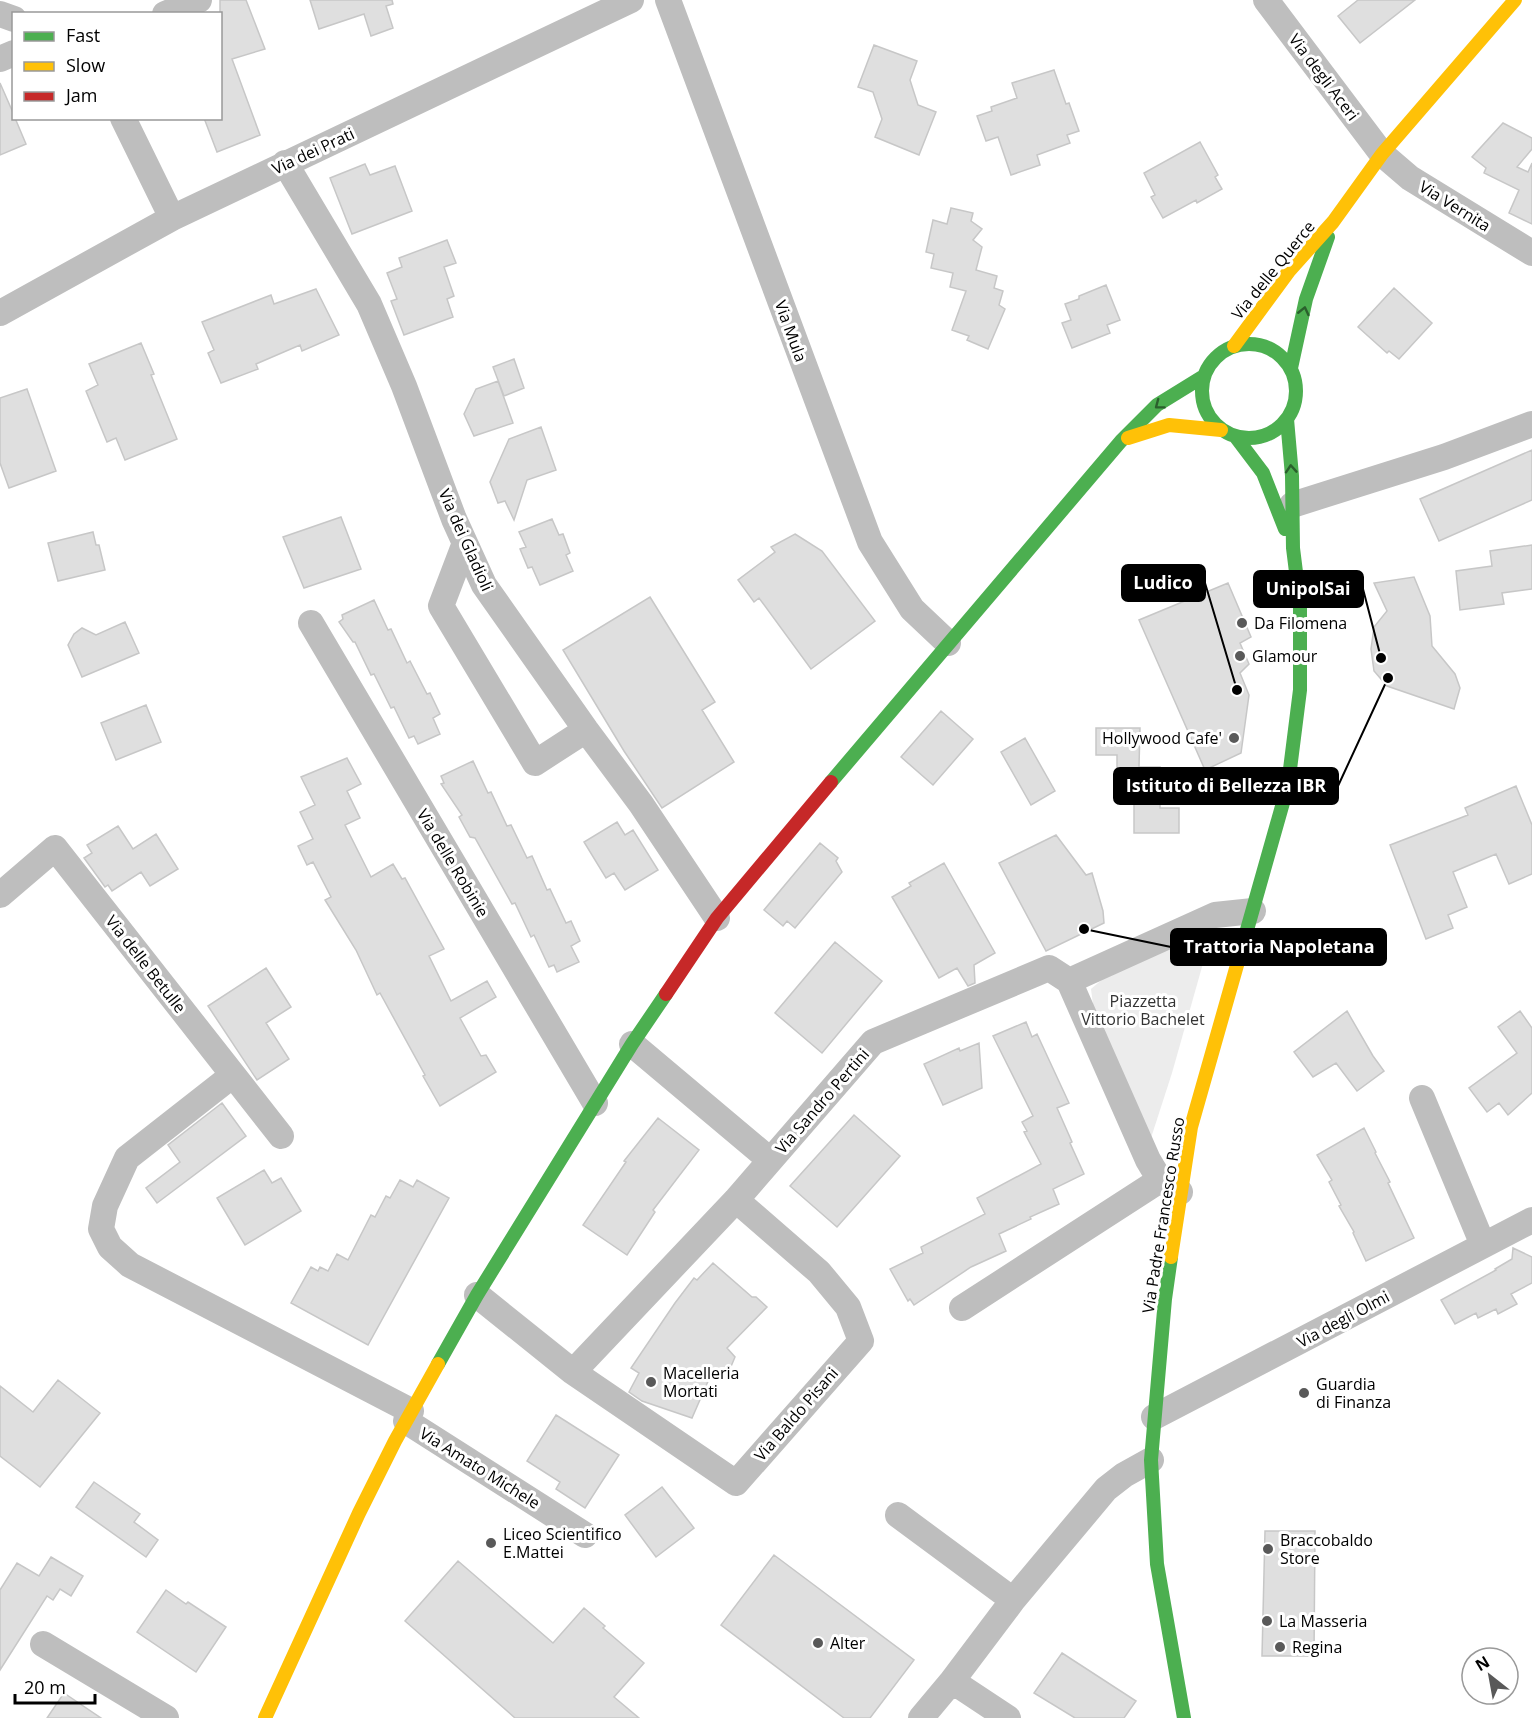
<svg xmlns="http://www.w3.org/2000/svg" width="1532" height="1718" font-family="'Open Sans',sans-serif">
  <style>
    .green { fill: #ececec }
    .building { fill: #dfdfdf; stroke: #c7c7c7; stroke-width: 1.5 }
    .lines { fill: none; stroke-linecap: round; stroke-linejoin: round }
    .street { stroke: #bebebe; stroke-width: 26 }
    .fast { stroke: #4caf50; stroke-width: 14 }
    .slow { stroke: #ffc107; stroke-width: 14 }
    .jam { stroke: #c62828; stroke-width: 14 }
    .oneway { stroke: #2a602c }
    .poi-dot { fill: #595959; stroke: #fff; stroke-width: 2 }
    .labels { text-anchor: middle; stroke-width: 6; stroke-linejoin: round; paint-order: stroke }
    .street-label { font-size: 16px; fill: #000; stroke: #fff }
    .poi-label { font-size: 16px; fill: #000; stroke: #fff; text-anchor: start }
    .park-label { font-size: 16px; fill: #333; stroke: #fff }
    .leader { fill: none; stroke: #000; stroke-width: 2 }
    .callout-dot { fill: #000; stroke: #fff; stroke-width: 2 }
    .callout { fill: #000; stroke: #000; stroke-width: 2 }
    .callout-label { font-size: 18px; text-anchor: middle; font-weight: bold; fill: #fff }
  </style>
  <rect width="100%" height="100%" fill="#fff"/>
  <path class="green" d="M 1213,928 L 1172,1073 L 1150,1141 L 1094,1012 L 1091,989 L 1105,977 Z"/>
  <path class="building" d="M 220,0 L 246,0 L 265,49 L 232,59 L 260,135 L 217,152 L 204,118 L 220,118 Z
    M 310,0 L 392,0 L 393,4 L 386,6 L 393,28 L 371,36 L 364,14 L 319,29 Z
    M 1358,0 L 1415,0 L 1360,43 L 1338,16 Z
    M 874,45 L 917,61 L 910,80 L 918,105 L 936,112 L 919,155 L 875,137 L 882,119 L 873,92 L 858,87 Z
    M 1054,70 L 1066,104 L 1069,103 L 1079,131 L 1067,135 L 1070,143 L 1037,155 L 1040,165 L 1011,175 L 998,137 L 986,141 L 977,116 L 992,111 L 991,107 L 1017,98 L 1012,83 Z
    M 0,83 L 14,115 L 14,118 L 15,118 L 26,144 L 0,155 Z
    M 1503,123 L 1532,138 L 1532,149 L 1517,167 L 1528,172 L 1532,163 L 1532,224 L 1509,213 L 1519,190 L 1484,173 L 1486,168 L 1472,157 Z
    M 1200,142 L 1218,175 L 1215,177 L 1222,189 L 1197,203 L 1196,200 L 1163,218 L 1151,197 L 1155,195 L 1144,173 Z
    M 365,164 L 370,175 L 395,166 L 412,211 L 352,234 L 330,178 Z
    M 951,208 L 973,213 L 971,221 L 982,229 L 973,240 L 982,247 L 976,270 L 997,276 L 994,288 L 1003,291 L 999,305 L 1005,309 L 988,349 L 967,340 L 969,336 L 952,330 L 966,291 L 950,287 L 953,273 L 931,268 L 934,254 L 926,252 L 933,220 L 947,224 Z
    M 447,240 L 456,263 L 444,267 L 454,296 L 447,299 L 453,317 L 404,335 L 391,301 L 397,299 L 387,273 L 402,267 L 399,258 Z
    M 1106,285 L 1120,320 L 1107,325 L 1110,333 L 1072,348 L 1062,323 L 1071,320 L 1065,304 L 1079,299 L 1079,296 Z
    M 1394,288 L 1432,323 L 1399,359 L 1389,351 L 1387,353 L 1358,327 Z
    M 316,289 L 339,335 L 302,351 L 300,345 L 256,364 L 258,369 L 221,383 L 208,353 L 214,350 L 202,322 L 271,295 L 274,304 Z
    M 141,343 L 154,374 L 151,375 L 177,439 L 125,460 L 116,438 L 107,442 L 86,391 L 98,385 L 89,364 Z
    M 514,359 L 524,388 L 504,396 L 493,367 Z
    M 498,381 L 513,423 L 474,436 L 464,414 L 476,389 Z
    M 27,389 L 56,471 L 9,488 L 0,463 L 0,398 Z
    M 541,427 L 556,470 L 527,480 L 514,520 L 505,501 L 498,503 L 490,482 L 509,439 Z
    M 1532,450 L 1532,500 L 1439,541 L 1420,499 Z
    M 341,517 L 361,569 L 304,588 L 283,537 Z
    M 552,519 L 559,535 L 563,534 L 570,553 L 566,555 L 573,571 L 540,585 L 532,567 L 528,568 L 520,549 L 526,547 L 519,532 Z
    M 93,532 L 96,545 L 99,545 L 105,570 L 58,581 L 48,543 Z
    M 795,534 L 822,551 L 875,621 L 811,669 L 759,598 L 754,602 L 738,580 L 775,552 L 771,547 Z
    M 1532,545 L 1532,589 L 1502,593 L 1504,604 L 1460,610 L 1456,571 L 1492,566 L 1490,551 Z
    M 1414,577 L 1430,616 L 1432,646 L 1455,674 L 1460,688 L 1454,709 L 1387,686 L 1374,671 L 1371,649 L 1374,627 L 1387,611 L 1374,583 Z
    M 1228,583 L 1251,637 L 1240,643 L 1249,664 L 1240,673 L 1249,695 L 1241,753 L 1205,770 L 1139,620 Z
    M 650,597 L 715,702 L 702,710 L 734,762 L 662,808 L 624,751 L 563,650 Z
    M 374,600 L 388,630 L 391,629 L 407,663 L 410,661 L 427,694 L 430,693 L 440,714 L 433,718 L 440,734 L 418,744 L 414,736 L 409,738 L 394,707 L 391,708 L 374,674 L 371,675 L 355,642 L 353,642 L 339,622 L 343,619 L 342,615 Z
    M 125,622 L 139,653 L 82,677 L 68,645 L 74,634 L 82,628 L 96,635 Z
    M 146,705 L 161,742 L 116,760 L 101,723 Z
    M 941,711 L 973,739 L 933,785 L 901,757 Z
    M 1096,728 L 1140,728 L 1139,767 L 1160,767 L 1160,808 L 1179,808 L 1179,833 L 1134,833 L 1134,794 L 1117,794 L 1117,755 L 1096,755 Z
    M 1025,738 L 1055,791 L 1031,805 L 1001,752 Z
    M 347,758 L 361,784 L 347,791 L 360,818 L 345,825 L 371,877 L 393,864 L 402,879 L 405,878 L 444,949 L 429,956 L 451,1001 L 487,981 L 496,997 L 460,1018 L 481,1056 L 486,1055 L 496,1072 L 440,1106 L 423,1076 L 425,1075 L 380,993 L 377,995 L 356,950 L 325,900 L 331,897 L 313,862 L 307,865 L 298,846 L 313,839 L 300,812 L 315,805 L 301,777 Z
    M 473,761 L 488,793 L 491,792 L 507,826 L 511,825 L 527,858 L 532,856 L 547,890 L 550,889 L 566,923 L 571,921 L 580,941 L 571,946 L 579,962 L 557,972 L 554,965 L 549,967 L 534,935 L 531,937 L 515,903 L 512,904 L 475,838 L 470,837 L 459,817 L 462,815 L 441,784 L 444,783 L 441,776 Z
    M 1516,786 L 1532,825 L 1532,874 L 1509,884 L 1496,854 L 1453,872 L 1467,907 L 1448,915 L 1453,928 L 1426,939 L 1390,845 L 1468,815 L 1465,808 Z
    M 617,822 L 625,835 L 633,830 L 658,870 L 625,890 L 614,873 L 606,878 L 584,842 Z
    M 118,826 L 133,849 L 156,834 L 178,869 L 150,886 L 141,872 L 112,891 L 108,885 L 105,887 L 84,858 L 92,853 L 87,845 Z
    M 1056,835 L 1086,875 L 1092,873 L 1103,911 L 1104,923 L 1046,951 L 999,863 Z
    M 820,843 L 838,858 L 836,861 L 842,872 L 795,928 L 787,921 L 783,926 L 764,910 Z
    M 944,863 L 995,953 L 974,965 L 975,983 L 968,986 L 957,968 L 939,978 L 892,897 L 911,886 L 909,883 Z
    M 835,942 L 882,981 L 822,1053 L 775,1013 Z
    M 266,968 L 291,1007 L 266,1023 L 289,1059 L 257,1080 L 208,1006 Z
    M 1347,1011 L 1373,1056 L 1384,1071 L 1357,1091 L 1336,1063 L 1313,1077 L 1294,1052 Z
    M 1520,1011 L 1532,1028 L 1532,1093 L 1508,1115 L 1499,1103 L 1487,1112 L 1469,1088 L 1517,1053 L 1498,1027 Z
    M 1026,1022 L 1032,1037 L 1037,1034 L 1069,1103 L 1057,1108 L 1072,1142 L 1070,1143 L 1084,1174 L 1053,1189 L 1059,1204 L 1030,1217 L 1031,1219 L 999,1234 L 1006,1251 L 971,1267 L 914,1305 L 910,1299 L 908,1301 L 890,1269 L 923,1253 L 921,1247 L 985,1214 L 977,1198 L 1041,1164 L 1024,1132 L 1027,1131 L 1022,1122 L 1033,1116 L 993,1036 Z
    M 979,1043 L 982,1088 L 943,1105 L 924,1064 L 959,1048 L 960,1051 Z
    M 222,1103 L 246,1136 L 157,1203 L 146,1188 L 180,1162 L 168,1145 Z
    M 854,1115 L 900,1156 L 837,1227 L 790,1186 Z
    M 658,1118 L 699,1150 L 653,1210 L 655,1212 L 627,1255 L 583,1225 L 626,1162 L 624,1161 Z
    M 1364,1128 L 1376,1152 L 1375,1153 L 1390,1182 L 1388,1183 L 1414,1238 L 1366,1261 L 1353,1233 L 1354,1232 L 1339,1206 L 1341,1205 L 1329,1182 L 1332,1180 L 1317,1155 Z
    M 264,1170 L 272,1183 L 281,1178 L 301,1211 L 245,1245 L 217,1198 Z
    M 400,1180 L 413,1187 L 417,1180 L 449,1198 L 368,1345 L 291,1303 L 311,1267 L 318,1271 L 320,1267 L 328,1271 L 337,1254 L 348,1260 L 371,1215 L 375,1217 L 386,1196 L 390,1198 Z
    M 1513,1248 L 1532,1257 L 1532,1283 L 1511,1294 L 1517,1304 L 1498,1314 L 1496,1309 L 1478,1318 L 1476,1313 L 1455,1324 L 1441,1300 L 1496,1270 L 1495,1269 L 1512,1259 Z
    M 713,1263 L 752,1297 L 756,1297 L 767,1307 L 727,1348 L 735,1357 L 727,1376 L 713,1370 L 692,1418 L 642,1401 L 629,1392 L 639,1373 L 631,1368 L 675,1303 L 694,1278 L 697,1280 Z
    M 58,1380 L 100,1413 L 40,1487 L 0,1456 L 0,1386 L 33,1412 Z
    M 556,1415 L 619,1455 L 585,1508 L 556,1489 L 560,1482 L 527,1461 Z
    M 94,1482 L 140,1514 L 134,1522 L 158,1540 L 146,1557 L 76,1507 Z
    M 662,1487 L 694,1528 L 656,1557 L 625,1515 Z
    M 1265,1531 L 1315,1531 L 1314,1656 L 1262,1656 Z
    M 774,1555 L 914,1660 L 870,1718 L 844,1718 L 721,1625 Z
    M 51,1557 L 83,1576 L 71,1596 L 60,1589 L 53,1600 L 47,1596 L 0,1670 L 0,1590 L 17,1563 L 39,1576 Z
    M 458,1561 L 553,1643 L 584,1608 L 605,1626 L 603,1628 L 644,1663 L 614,1697 L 639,1718 L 515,1718 L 405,1621 Z
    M 166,1590 L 186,1604 L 188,1602 L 226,1627 L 196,1672 L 137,1632 Z
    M 1062,1653 L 1136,1701 L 1124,1718 L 1075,1718 L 1034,1693 Z
    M 64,1693 L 101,1718 L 47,1718 Z"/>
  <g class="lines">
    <path class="street" d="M 668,0 L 870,542 L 912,609 L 948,643
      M 1266,0 L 1382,154 L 1410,178 L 1532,253
      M 0,14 L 14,19
      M 165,14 L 199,0
      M 0,59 L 14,53
      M 123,118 L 172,218
      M 285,163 L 369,304 L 404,386 L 454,519 L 484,585 L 586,730 L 641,804 L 717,918
      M 0,313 L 172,218 L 631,0
      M 1292,505 L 1444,457 L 1532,424
      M 465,543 L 441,606 L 535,763 L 586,730
      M 311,623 L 595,1103
      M 0,895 L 55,848 L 281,1136
      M 1069,981 L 1148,1160 L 1160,1180 L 1180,1192
      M 1069,981 L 1215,915 L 1253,911
      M 632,1044 L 770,1160
      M 233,1075 L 127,1158 L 105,1206 L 101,1229 L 110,1247 L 130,1265 L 411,1411
      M 1422,1098 L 1483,1245
      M 477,1295 L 573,1372 L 736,1200 L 873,1042 L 1049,968 L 1069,981
      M 962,1308 L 1160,1180
      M 573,1372 L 736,1483 L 861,1341 L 848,1307 L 819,1272 L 736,1200
      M 1154,1417 L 1532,1220
      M 406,1421 L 585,1535
      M 898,1515 L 1013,1600
      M 43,1644 L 166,1718
      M 952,1681 L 1013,1600 L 1106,1489 L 1124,1475 L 1151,1460
      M 921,1718 L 952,1681 L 1008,1718"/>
    <path class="fast" d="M1202 391a47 47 0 1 1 94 0a47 47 0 1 1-94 0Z
      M 1291,368 L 1306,299 L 1328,237
      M 1235,436 L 1263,473 L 1285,529
      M 831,782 L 1121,441 L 1157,405 L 1204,376
      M 1243,944 L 1288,785 L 1300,690 L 1300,604 L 1293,548 L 1292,476 L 1287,419
      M 1171,1257 L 1165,1299 L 1151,1460 L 1157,1564 L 1184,1718
      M 438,1364 L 477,1295 L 632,1044 L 666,994"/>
    <path class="slow" d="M 1234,346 L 1289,271 L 1333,222 L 1382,154 L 1515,0
      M 1128,438 L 1169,425 L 1221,430
      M 1171,1257 L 1191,1127 L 1243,944
      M 265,1718 L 359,1513 L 395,1441 L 438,1364"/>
    <path class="jam" d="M 666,994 L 717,918 L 831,782"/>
  </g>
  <defs><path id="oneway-chevron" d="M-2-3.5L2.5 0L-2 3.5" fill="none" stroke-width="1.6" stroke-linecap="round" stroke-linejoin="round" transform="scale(1.5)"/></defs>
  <g class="oneway">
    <use href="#oneway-chevron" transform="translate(1304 311) rotate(-77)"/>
    <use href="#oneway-chevron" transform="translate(1159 405) rotate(143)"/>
    <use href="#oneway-chevron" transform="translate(1291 469) rotate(-94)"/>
  </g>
  <g class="poi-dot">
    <circle cx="1242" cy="623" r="6"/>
    <circle cx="1240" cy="656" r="6"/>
    <circle cx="1234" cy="738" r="6"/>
    <circle cx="651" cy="1382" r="6"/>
    <circle cx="1304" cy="1393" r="6"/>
    <circle cx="491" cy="1543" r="6"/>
    <circle cx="1268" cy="1549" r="6"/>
    <circle cx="1267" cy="1621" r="6"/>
    <circle cx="818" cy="1643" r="6"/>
    <circle cx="1280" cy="1647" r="6"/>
  </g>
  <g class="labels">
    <g class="street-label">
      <text transform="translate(1324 77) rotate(53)" y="6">Via degli Aceri</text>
      <text transform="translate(313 151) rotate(-25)" y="6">Via dei Prati</text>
      <text transform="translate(1455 206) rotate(32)" y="6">Via Vernita</text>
      <text transform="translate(1273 270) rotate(-51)" y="6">Via delle Querce</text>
      <text transform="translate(791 331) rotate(70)" y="6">Via Mula</text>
      <text transform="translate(466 540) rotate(66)" y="6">Via dei Gladioli</text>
      <text transform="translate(453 863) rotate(59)" y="6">Via delle Robinie</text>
      <text transform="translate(146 964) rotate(52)" y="6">Via delle Betulle</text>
      <text transform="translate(822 1101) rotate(-49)" y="6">Via Sandro Pertini</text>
      <text transform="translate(1163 1215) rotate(-81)" y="6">Via Padre Francesco Russo</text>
      <text transform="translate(1343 1319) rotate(-28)" y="6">Via degli Olmi</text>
      <text transform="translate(796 1414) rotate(-49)" y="6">Via Baldo Pisani</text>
      <text transform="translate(480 1468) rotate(32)" y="6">Via Amato Michele</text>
    </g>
    <g class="poi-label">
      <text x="1254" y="629">Da Filomena</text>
      <text x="1252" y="662">Glamour</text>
      <text x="1222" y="744" text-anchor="end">Hollywood Cafe'</text>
      <text x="663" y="1379">Macelleria<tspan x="663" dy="18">Mortati</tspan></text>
      <text x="1316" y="1390">Guardia<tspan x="1316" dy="18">di Finanza</tspan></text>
      <text x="503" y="1540">Liceo Scientifico<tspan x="503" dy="18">E.Mattei</tspan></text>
      <text x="1280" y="1546">Braccobaldo<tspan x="1280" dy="18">Store</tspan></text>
      <text x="1279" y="1627">La Masseria</text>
      <text x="830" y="1649">Alter</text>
      <text x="1292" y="1653">Regina</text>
    </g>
    <g class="park-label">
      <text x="1143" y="1007">Piazzetta<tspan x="1143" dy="18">Vittorio Bachelet</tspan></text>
    </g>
  </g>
  <path class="leader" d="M1237 690L1205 583M1381 658L1363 589M1388 678L1338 786M1084 929L1171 947"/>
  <g class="callout-dot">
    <circle cx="1237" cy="690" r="6"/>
    <circle cx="1381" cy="658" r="6"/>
    <circle cx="1388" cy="678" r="6"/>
    <circle cx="1084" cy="929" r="6"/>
  </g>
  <g class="callout">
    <rect x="1122" y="565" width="83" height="36" rx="6"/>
    <rect x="1254" y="571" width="109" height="36" rx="6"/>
    <rect x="1114" y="768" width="224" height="36" rx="6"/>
    <rect x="1171" y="929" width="215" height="36" rx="6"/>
  </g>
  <g class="callout-label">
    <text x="1163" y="589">Ludico</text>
    <text x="1308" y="595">UnipolSai</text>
    <text x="1226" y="792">Istituto di Bellezza IBR</text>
    <text x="1279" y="953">Trattoria Napoletana</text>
  </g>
  <rect x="12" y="12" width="210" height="108" fill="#ffffff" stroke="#999999" stroke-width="1.5"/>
  <rect x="24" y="32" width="30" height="9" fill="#4caf50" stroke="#999999" stroke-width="1.5"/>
  <text x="66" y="42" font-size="18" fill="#000000">Fast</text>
  <rect x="24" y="62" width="30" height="9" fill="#ffc107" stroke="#999999" stroke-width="1.5"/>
  <text x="66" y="72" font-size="18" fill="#000000">Slow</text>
  <rect x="24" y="92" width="30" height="9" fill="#c62828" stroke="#999999" stroke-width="1.5"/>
  <text x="66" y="102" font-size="18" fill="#000000">Jam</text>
  <g transform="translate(1490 1676) rotate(329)"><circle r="28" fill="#ffffff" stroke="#999999" stroke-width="1.5"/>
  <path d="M0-4.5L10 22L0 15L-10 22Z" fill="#595959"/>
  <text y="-9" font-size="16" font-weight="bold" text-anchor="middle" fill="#000000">N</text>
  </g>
  <path d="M15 1694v9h80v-9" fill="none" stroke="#000000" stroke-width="3"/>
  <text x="24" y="1694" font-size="18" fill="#000000" stroke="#ffffff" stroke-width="4.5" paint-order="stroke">20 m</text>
</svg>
